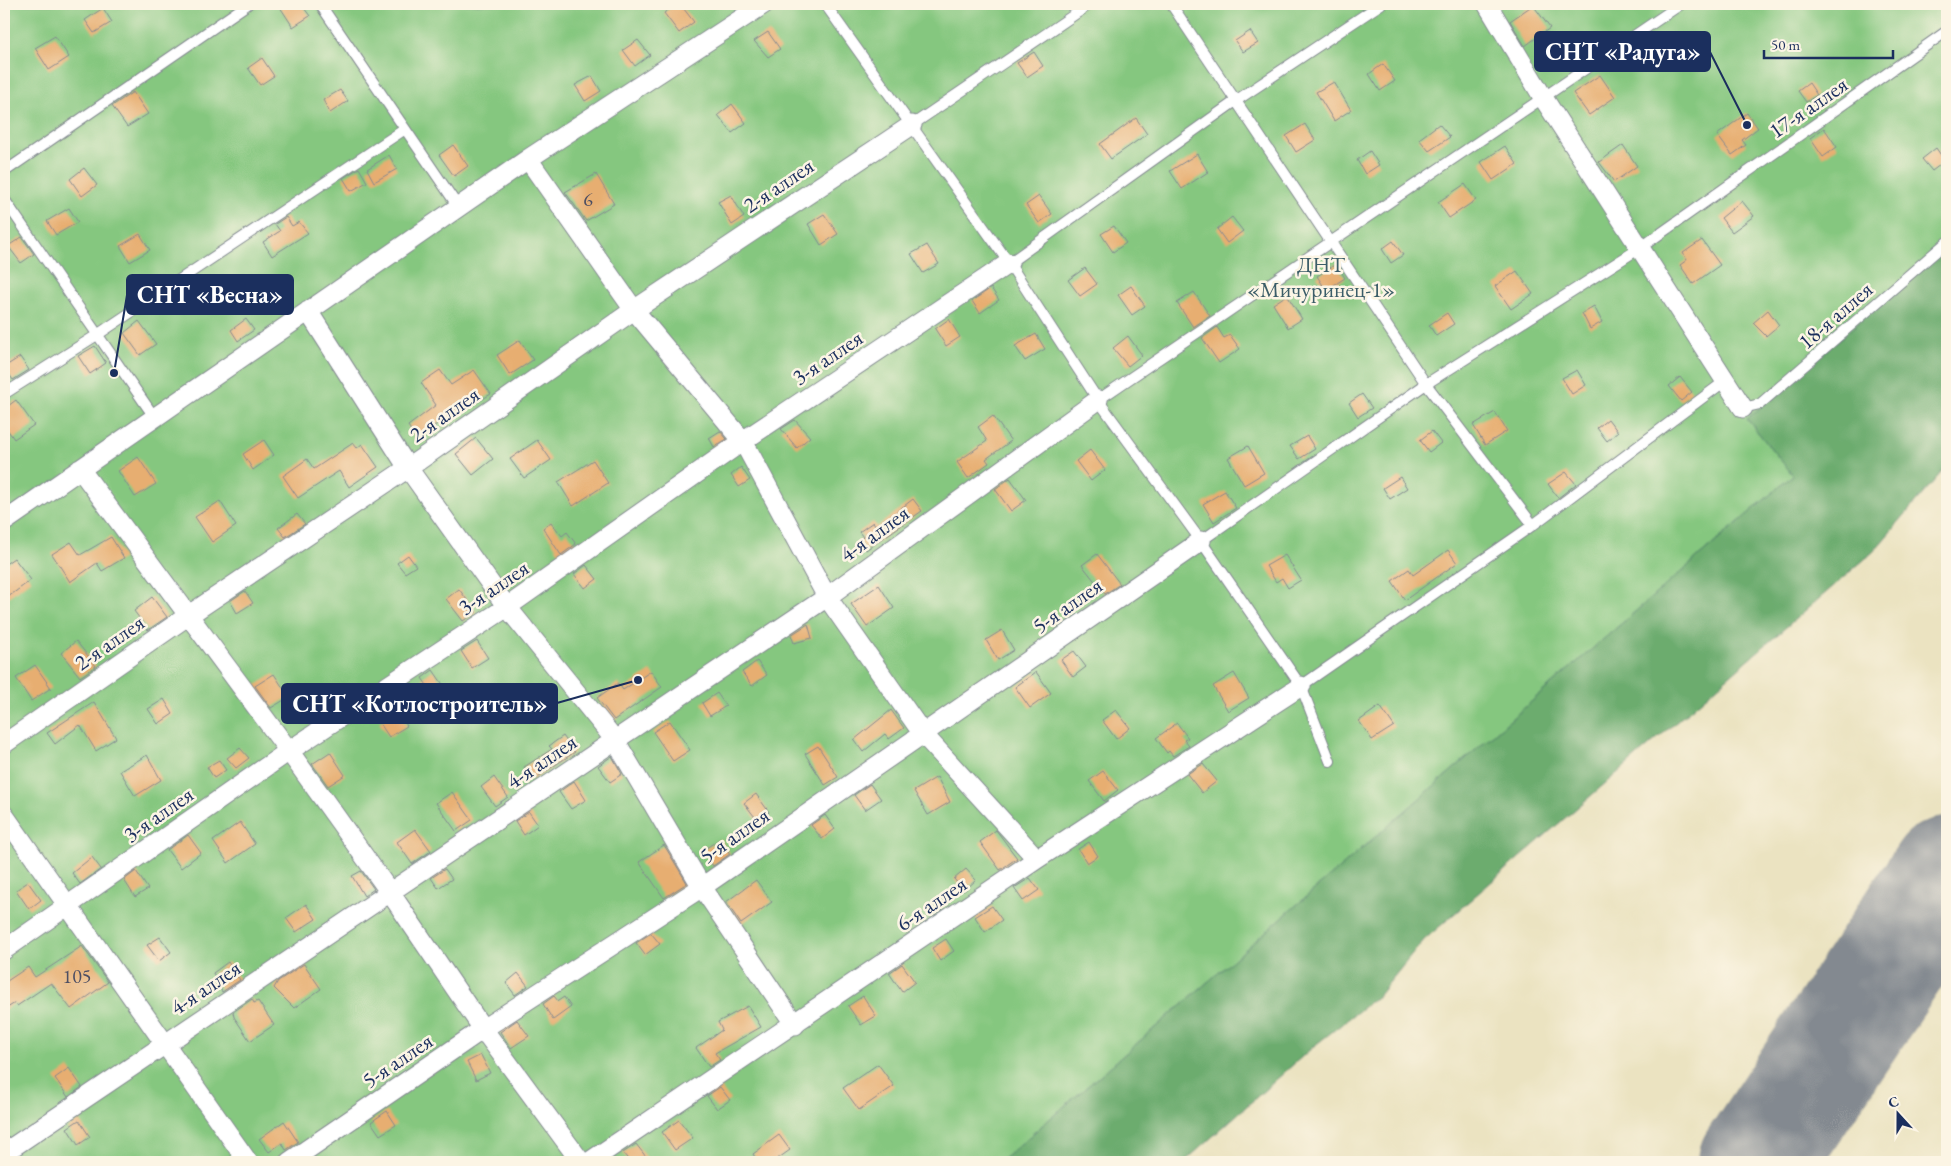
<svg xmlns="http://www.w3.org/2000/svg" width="1951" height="1166" font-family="'EB Garamond',serif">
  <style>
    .green { fill: #85c77f; stroke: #507b6e }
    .forest { fill: #6cac6e; stroke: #446e66 }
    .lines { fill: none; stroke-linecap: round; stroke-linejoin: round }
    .runway { stroke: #838990; stroke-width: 116 }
    .building { fill: #e7ae71 }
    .service-casing { stroke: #838990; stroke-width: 12 }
    .minor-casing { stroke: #838990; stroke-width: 21 }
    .service { stroke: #fff; stroke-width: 10 }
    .minor { stroke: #fff; stroke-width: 19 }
    .labels { text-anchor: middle; stroke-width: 5; stroke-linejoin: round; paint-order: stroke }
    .number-label { font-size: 20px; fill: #4e4f63 }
    .street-label { font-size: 22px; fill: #1b2f5e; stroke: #fcf5e5 }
    .park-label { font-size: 22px; fill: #3b5d68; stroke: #fcf5e5 }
    .leader { fill: none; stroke: #1b2f5e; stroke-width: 2 }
    .callout-dot { fill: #1b2f5e; stroke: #fcf5e5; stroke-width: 2 }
    .callout { fill: #1b2f5e; stroke: #1b2f5e; stroke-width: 2 }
    .callout-label { font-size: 24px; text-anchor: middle; font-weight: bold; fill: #fff }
  </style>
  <rect width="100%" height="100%" fill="#fcf5e5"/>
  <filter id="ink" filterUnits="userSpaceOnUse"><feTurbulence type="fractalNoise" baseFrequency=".02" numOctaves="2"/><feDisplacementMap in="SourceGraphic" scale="10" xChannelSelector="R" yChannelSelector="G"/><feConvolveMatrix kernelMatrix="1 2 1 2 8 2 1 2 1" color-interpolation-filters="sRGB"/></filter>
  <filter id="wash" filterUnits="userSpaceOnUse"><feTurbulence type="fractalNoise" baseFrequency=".0096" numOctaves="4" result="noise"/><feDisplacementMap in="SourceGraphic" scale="20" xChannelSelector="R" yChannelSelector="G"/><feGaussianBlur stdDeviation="1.12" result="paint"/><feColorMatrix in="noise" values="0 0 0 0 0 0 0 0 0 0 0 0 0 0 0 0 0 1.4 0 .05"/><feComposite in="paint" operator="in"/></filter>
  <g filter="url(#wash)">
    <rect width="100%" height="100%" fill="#ebe3c1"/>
    <path class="green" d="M 4,4 L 1947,4 L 1947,246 L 1747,419 L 1793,475 L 1000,1162 L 4,1162 Z"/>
    <path class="forest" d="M 1947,246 L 1947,466 L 1873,552 L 1424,940 L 1379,995 L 1314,1046 L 1184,1162 L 1000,1162 L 1793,475 L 1747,419 Z"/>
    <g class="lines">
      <path class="runway" d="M 1756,1162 L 1947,875"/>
    </g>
    <g id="blocks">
      <path class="building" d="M 278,4 L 301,4 L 310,16 L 293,27 Z
        M 676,4 L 680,4 L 694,22 L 679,33 L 664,13 Z
        M 1533,5 L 1550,28 L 1525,46 L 1510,21 Z
        M 103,8 L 112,22 L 94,33 L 85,20 Z
        M 1250,31 L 1258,43 L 1243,52 L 1235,41 Z
        M 768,32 L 780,49 L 768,57 L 754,41 Z
        M 55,36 L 69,57 L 49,70 L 35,48 Z
        M 638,40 L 650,55 L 635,66 L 623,50 Z
        M 1034,52 L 1043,66 L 1027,77 L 1017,63 Z
        M 262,58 L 274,76 L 260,85 L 248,68 Z
        M 1383,64 L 1395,81 L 1380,91 L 1369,74 Z
        M 1600,75 L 1615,97 L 1589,115 L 1573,93 Z
        M 592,76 L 601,91 L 585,101 L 575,85 Z
        M 1334,82 L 1351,110 L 1334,121 L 1316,92 Z
        M 1809,83 L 1817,95 L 1806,102 L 1798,91 Z
        M 340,90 L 348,101 L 330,113 L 323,100 Z
        M 133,92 L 148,114 L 127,127 L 112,106 Z
        M 732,104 L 746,123 L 732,133 L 718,115 Z
        M 1747,113 L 1758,128 L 1742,140 L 1746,145 L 1732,155 L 1717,135 Z
        M 1136,118 L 1147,134 L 1111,159 L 1100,144 Z
        M 1305,124 L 1315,140 L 1296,152 L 1286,136 Z
        M 1439,124 L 1450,137 L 1429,151 L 1419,139 Z
        M 1824,128 L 1837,147 L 1823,157 L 1810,138 Z
        M 453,145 L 468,166 L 454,176 L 439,155 Z
        M 1623,145 L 1637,166 L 1614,182 L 1599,162 Z
        M 1505,146 L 1517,164 L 1493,180 L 1481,162 Z
        M 1936,148 L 1945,161 L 1932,171 L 1922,159 Z
        M 1370,151 L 1379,165 L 1365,174 L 1357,160 Z
        M 1197,154 L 1208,172 L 1182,189 L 1170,171 Z
        M 389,155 L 397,169 L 374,182 L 367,169 Z
        M 84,168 L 97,185 L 82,196 L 70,179 Z
        M 359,168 L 367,182 L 351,191 L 343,178 Z
        M 596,174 L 614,204 L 586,221 L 565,192 Z
        M 1465,184 L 1476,200 L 1449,218 L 1438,202 Z
        M 731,195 L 744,217 L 732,225 L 718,202 Z
        M 1039,196 L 1052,214 L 1039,223 L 1026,205 Z
        M 1742,201 L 1754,216 L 1732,232 L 1721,218 Z
        M 69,208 L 78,222 L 56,235 L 47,221 Z
        M 824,214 L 838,234 L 821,245 L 808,224 Z
        M 286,217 L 292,226 L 299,222 L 308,233 L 272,256 L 263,242 L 280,231 L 275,224 Z
        M 1232,217 L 1243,231 L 1227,243 L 1217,229 Z
        M 1114,226 L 1126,243 L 1113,252 L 1101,234 Z
        M 140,234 L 150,250 L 130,262 L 120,246 Z
        M 22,237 L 34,254 L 21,263 L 8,246 Z
        M 1702,240 L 1720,265 L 1693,284 L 1680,265 L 1687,260 L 1683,253 Z
        M 1393,241 L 1403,255 L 1391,263 L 1382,249 Z
        M 927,245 L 939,264 L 923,273 L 911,254 Z
        M 1336,264 L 1345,278 L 1326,290 L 1317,276 Z
        M 1085,268 L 1097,284 L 1080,296 L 1068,280 Z
        M 1517,271 L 1533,294 L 1511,309 L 1495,286 Z
        M 1131,286 L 1145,306 L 1132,315 L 1118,295 Z
        M 991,288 L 999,300 L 980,313 L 972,301 Z
        M 1194,292 L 1210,316 L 1193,327 L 1177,303 Z
        M 1287,295 L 1302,319 L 1288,328 L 1273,304 Z
        M 1594,306 L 1602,322 L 1590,329 L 1582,313 Z
        M 1768,310 L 1779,325 L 1766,336 L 1753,323 Z
        M 1447,313 L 1454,324 L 1436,336 L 1429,325 Z
        M 246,319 L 254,330 L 238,341 L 231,330 Z
        M 949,319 L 960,337 L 946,346 L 935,329 Z
        M 139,321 L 156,344 L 140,355 L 124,333 Z
        M 1217,327 L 1224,338 L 1230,335 L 1240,349 L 1219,363 L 1202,338 Z
        M 1036,334 L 1045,349 L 1025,361 L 1015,346 Z
        M 1128,336 L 1142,355 L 1128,366 L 1113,348 Z
        M 520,340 L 533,360 L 510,375 L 497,355 Z
        M 95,346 L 106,363 L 90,374 L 78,356 Z
        M 20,357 L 29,370 L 13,380 L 4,367 Z
        M 440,370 L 451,385 L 474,370 L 491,394 L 447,420 L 445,418 L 417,439 L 408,426 L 436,405 L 421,383 Z
        M 1577,370 L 1586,385 L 1572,394 L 1562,378 Z
        M 1680,377 L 1692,392 L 1681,401 L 1669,386 Z
        M 1362,394 L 1372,408 L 1358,417 L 1349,403 Z
        M 16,400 L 34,425 L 14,439 L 4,425 L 4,409 Z
        M 1495,412 L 1507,431 L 1485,445 L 1473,425 Z
        M 993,416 L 1011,441 L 986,459 L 989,463 L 968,478 L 957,462 L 987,441 L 978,427 Z
        M 1608,419 L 1618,432 L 1607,441 L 1597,428 Z
        M 795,420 L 810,437 L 797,448 L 781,429 Z
        M 720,431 L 727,439 L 714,447 L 709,438 Z
        M 1432,431 L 1441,443 L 1429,452 L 1420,440 Z
        M 1307,436 L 1315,449 L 1299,459 L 1290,446 Z
        M 476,438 L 493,459 L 473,475 L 456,454 Z
        M 264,440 L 274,455 L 253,470 L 243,454 Z
        M 537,440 L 551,460 L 524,478 L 510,459 Z
        M 353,443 L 357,448 L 362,444 L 378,467 L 349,487 L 339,471 L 298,498 L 283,476 L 307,459 L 314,469 Z
        M 1248,446 L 1264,473 L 1244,485 L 1228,458 Z
        M 1090,450 L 1105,470 L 1091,481 L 1076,461 Z
        M 138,457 L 156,484 L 135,497 L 118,471 Z
        M 593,460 L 608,483 L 573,506 L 558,482 Z
        M 741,467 L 750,480 L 739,487 L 731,475 Z
        M 1566,472 L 1576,484 L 1558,498 L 1548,484 Z
        M 1400,477 L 1407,488 L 1390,499 L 1383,488 Z
        M 1010,478 L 1026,500 L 1011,511 L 995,489 Z
        M 1225,491 L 1236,508 L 1214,522 L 1203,504 Z
        M 913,499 L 922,511 L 866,550 L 859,541 L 863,537 L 859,532 L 873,522 L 877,527 Z
        M 220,501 L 236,526 L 212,542 L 195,517 Z
        M 297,514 L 305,524 L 285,537 L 278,528 Z
        M 551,522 L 562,536 L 567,532 L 576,544 L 561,555 L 543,528 Z
        M 111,537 L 124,558 L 102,571 L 97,563 L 70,582 L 52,554 L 71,542 L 80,555 Z
        M 1448,550 L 1457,563 L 1405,600 L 1392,581 L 1409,569 L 1413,575 Z
        M 1097,554 L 1120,584 L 1105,594 L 1082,565 Z
        M 408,555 L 416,566 L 405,573 L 397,563 Z
        M 1285,555 L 1301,580 L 1288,588 L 1282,578 L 1276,582 L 1266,566 Z
        M 14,558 L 31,580 L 4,600 L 4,565 Z
        M 586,565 L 597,579 L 585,588 L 574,574 Z
        M 879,585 L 894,608 L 867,627 L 851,604 Z
        M 459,589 L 476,612 L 463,621 L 446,599 Z
        M 245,591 L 253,603 L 237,613 L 230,601 Z
        M 152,597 L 167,617 L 148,630 L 134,611 Z
        M 808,624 L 812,638 L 794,643 L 791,635 Z
        M 1002,630 L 1014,650 L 998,660 L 986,640 Z
        M 76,641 L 96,666 L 80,677 L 61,653 Z
        M 477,641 L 488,658 L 472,668 L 461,651 Z
        M 1074,651 L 1086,667 L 1073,677 L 1061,660 Z
        M 757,661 L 767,675 L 752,686 L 742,672 Z
        M 35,665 L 51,688 L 31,701 L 16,678 Z
        M 433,670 L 444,686 L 433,694 L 422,678 Z
        M 651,671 L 662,687 L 614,720 L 597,698 L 618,683 L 623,690 Z
        M 1036,672 L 1051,693 L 1030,708 L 1015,687 Z
        M 1234,673 L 1249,698 L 1228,711 L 1213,686 Z
        M 274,674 L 289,697 L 271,708 L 255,686 Z
        M 717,693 L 726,706 L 710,716 L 702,703 Z
        M 164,699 L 173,714 L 158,724 L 148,709 Z
        M 94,702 L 116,738 L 96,751 L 80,725 L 55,744 L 47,733 Z
        M 1380,706 L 1394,726 L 1372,740 L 1359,721 Z
        M 891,710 L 904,728 L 889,739 L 885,734 L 863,752 L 854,740 Z
        M 1116,710 L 1130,728 L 1116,739 L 1102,720 Z
        M 398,711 L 407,726 L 389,737 L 379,722 Z
        M 670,721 L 690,750 L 673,761 L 653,732 Z
        M 1177,723 L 1188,738 L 1184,740 L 1189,746 L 1173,756 L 1169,751 L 1167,753 L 1156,738 Z
        M 563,736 L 575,752 L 533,780 L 524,767 L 552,749 L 549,746 Z
        M 818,746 L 838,777 L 825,785 L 805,754 Z
        M 240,748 L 249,758 L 236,768 L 227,758 Z
        M 330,752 L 345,775 L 328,786 L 312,764 Z
        M 147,755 L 161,780 L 135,796 L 120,771 Z
        M 612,756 L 622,774 L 610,782 L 598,766 Z
        M 219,760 L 226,770 L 214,778 L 207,767 Z
        M 1203,764 L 1217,781 L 1202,793 L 1187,774 Z
        M 1103,771 L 1118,790 L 1104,801 L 1089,781 Z
        M 494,777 L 508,797 L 495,806 L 481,787 Z
        M 937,777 L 950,802 L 928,815 L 914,791 Z
        M 574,781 L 586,800 L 571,809 L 559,792 Z
        M 870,784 L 881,799 L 865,810 L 854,795 Z
        M 452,792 L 472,820 L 456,831 L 436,803 Z
        M 756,794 L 769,812 L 758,821 L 744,803 Z
        M 529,812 L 538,825 L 524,835 L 515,821 Z
        M 825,815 L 835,829 L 822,839 L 811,825 Z
        M 240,822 L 255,844 L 228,863 L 213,841 Z
        M 415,829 L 431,851 L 412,864 L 397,842 Z
        M 996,830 L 1017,858 L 1000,870 L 980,842 Z
        M 188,835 L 201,853 L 181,868 L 167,850 Z
        M 720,839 L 730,854 L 713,866 L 703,850 Z
        M 1089,842 L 1098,856 L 1087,863 L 1078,849 Z
        M 664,845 L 687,883 L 664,898 L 639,862 Z
        M 92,857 L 101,869 L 80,884 L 72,873 Z
        M 445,869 L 452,879 L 438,888 L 431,878 Z
        M 966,869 L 976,880 L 964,891 L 954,879 Z
        M 136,871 L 148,889 L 135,897 L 124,880 Z
        M 361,871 L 374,889 L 364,896 L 352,876 Z
        M 1030,878 L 1039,890 L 1023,901 L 1014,888 Z
        M 756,880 L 772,902 L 741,924 L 726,902 Z
        M 28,882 L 41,900 L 29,909 L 16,890 Z
        M 306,904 L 316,919 L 296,932 L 286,918 Z
        M 992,906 L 1002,920 L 985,932 L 975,917 Z
        M 651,933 L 660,944 L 645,955 L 636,943 Z
        M 160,937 L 171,952 L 159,961 L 147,945 Z
        M 946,939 L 954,951 L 940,961 L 932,948 Z
        M 82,946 L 108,982 L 71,1009 L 51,983 L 17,1006 L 15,1003 L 4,1010 L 4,983 L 28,967 L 35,977 Z
        M 228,962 L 240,980 L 222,992 L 213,973 Z
        M 304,964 L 321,989 L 294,1008 L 274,988 L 278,981 Z
        M 902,964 L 915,982 L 902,992 L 889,973 Z
        M 518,973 L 528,986 L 515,995 L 506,983 Z
        M 554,996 L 558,1001 L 564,997 L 571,1007 L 553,1020 L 543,1004 Z
        M 863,996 L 876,1016 L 861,1025 L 848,1006 Z
        M 252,999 L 254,1003 L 258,1001 L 274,1025 L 250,1041 L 234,1017 L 233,1012 Z
        M 748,1006 L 761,1027 L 715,1053 L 720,1060 L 709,1067 L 696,1048 L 722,1030 L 718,1022 Z
        M 517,1020 L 529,1036 L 511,1048 L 500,1032 Z
        M 481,1055 L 490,1073 L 476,1080 L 467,1062 Z
        M 878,1064 L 894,1086 L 859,1110 L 843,1088 Z
        M 69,1068 L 82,1087 L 68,1097 L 55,1078 Z
        M 720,1087 L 730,1100 L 717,1109 L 707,1096 Z
        M 387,1111 L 396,1125 L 380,1135 L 371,1122 Z
        M 79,1120 L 90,1137 L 78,1145 L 67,1128 Z
        M 679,1120 L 693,1138 L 675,1150 L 662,1132 Z
        M 284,1121 L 298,1142 L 286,1150 L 282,1143 L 269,1152 L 259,1139 Z
        M 779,1135 L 790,1150 L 773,1162 L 758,1162 L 753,1154 Z
        M 636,1144 L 650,1162 L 630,1162 L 623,1153 Z"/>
    </g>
  </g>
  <g filter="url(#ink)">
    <use href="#blocks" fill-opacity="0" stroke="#838990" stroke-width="1"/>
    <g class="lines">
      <defs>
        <path id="service" d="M 320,4 L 459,208
          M 825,4 L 1009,263 L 1098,400 L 1201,541 L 1301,686 L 1330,761
          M 1171,4 L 1426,384 L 1533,525
          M 912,125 L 1090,4
          M 4,172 L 248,4
          M 4,199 L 155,418
          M 1009,263 L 1237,100 L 1381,4
          M 4,394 L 97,335 L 405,129
          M 1098,400 L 1681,4
          M 1743,408 L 1760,404 L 1947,242
          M 1201,541 L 1426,384 L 1640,248 L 1947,31
          M 1301,686 L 1533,525 L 1725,381"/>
        <path id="minor" d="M 1487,4 L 1544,99 L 1743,408
          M 528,159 L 634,310 L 743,441 L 827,597 L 923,734 L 1037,859
          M 308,311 L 408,468 L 507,607 L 615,740 L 702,887 L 795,1025
          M 80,469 L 289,751 L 389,891 L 483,1029 L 581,1162
          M 4,522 L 528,159 L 764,4
          M 4,744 L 189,615 L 408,468 L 634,310 L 912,125
          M 4,815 L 248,1162
          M 4,950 L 289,751 L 507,607 L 743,441 L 1009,263
          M 4,1153 L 827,597 L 1098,400
          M 289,1162 L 483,1029 L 702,887 L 1201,541
          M 589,1162 L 1037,859 L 1301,686"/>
      </defs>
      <use href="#service" class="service-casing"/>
      <use href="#minor" class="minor-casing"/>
      <use href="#service" class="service"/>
      <use href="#minor" class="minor"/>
    </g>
  </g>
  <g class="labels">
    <g class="number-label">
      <text x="588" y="206">6</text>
      <text x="77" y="983">105</text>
    </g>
    <g class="street-label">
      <text transform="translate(1808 107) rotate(-35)" y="8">17-я аллея</text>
      <text transform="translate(778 185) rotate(-34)" y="8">2-я аллея</text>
      <text transform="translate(1835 315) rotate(-41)" y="8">18-я аллея</text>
      <text transform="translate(827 357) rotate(-34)" y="8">3-я аллея</text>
      <text transform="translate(444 414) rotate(-35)" y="8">2-я аллея</text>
      <text transform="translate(874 533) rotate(-36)" y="8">4-я аллея</text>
      <text transform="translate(493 587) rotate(-34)" y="8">3-я аллея</text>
      <text transform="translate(1067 605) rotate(-35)" y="8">5-я аллея</text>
      <text transform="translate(109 642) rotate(-35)" y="8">2-я аллея</text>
      <text transform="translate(541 761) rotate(-34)" y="8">4-я аллея</text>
      <text transform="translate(158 814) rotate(-35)" y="8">3-я аллея</text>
      <text transform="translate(734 835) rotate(-35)" y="8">5-я аллея</text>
      <text transform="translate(931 903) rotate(-34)" y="8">6-я аллея</text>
      <text transform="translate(205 987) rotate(-34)" y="8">4-я аллея</text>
      <text transform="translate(397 1060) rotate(-34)" y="8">5-я аллея</text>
    </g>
    <g class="park-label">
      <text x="1321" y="272">ДНТ<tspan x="1321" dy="25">«Мичуринец-1»</tspan></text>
    </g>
  </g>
  <path class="leader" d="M1747 125L1710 52M114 373L127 295M638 680L557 703"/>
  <g class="callout-dot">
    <circle cx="1747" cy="125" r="5"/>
    <circle cx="114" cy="373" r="5"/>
    <circle cx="638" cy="680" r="5"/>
  </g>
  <g class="callout">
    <rect x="1535" y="32" width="175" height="39" rx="5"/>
    <rect x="127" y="275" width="166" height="39" rx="5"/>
    <rect x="282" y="684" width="275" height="39" rx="5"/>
  </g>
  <g class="callout-label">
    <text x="1623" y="60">СНТ «Радуга»</text>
    <text x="210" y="303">СНТ «Весна»</text>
    <text x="420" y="712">СНТ «Котлостроитель»</text>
  </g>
  <rect width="1951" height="1166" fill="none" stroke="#fcf5e5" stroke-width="20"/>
  <g transform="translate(1898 1114) rotate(339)" stroke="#fcf5e5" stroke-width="4" paint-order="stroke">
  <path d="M0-4L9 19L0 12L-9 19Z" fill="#1b2f5e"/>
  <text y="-8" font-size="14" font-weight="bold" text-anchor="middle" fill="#1b2f5e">С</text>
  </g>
  <path d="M1764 50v8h129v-8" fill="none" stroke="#1b2f5e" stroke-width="2.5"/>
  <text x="1771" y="50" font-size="15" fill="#1b2f5e" stroke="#fcf5e5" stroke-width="4" paint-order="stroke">50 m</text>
</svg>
